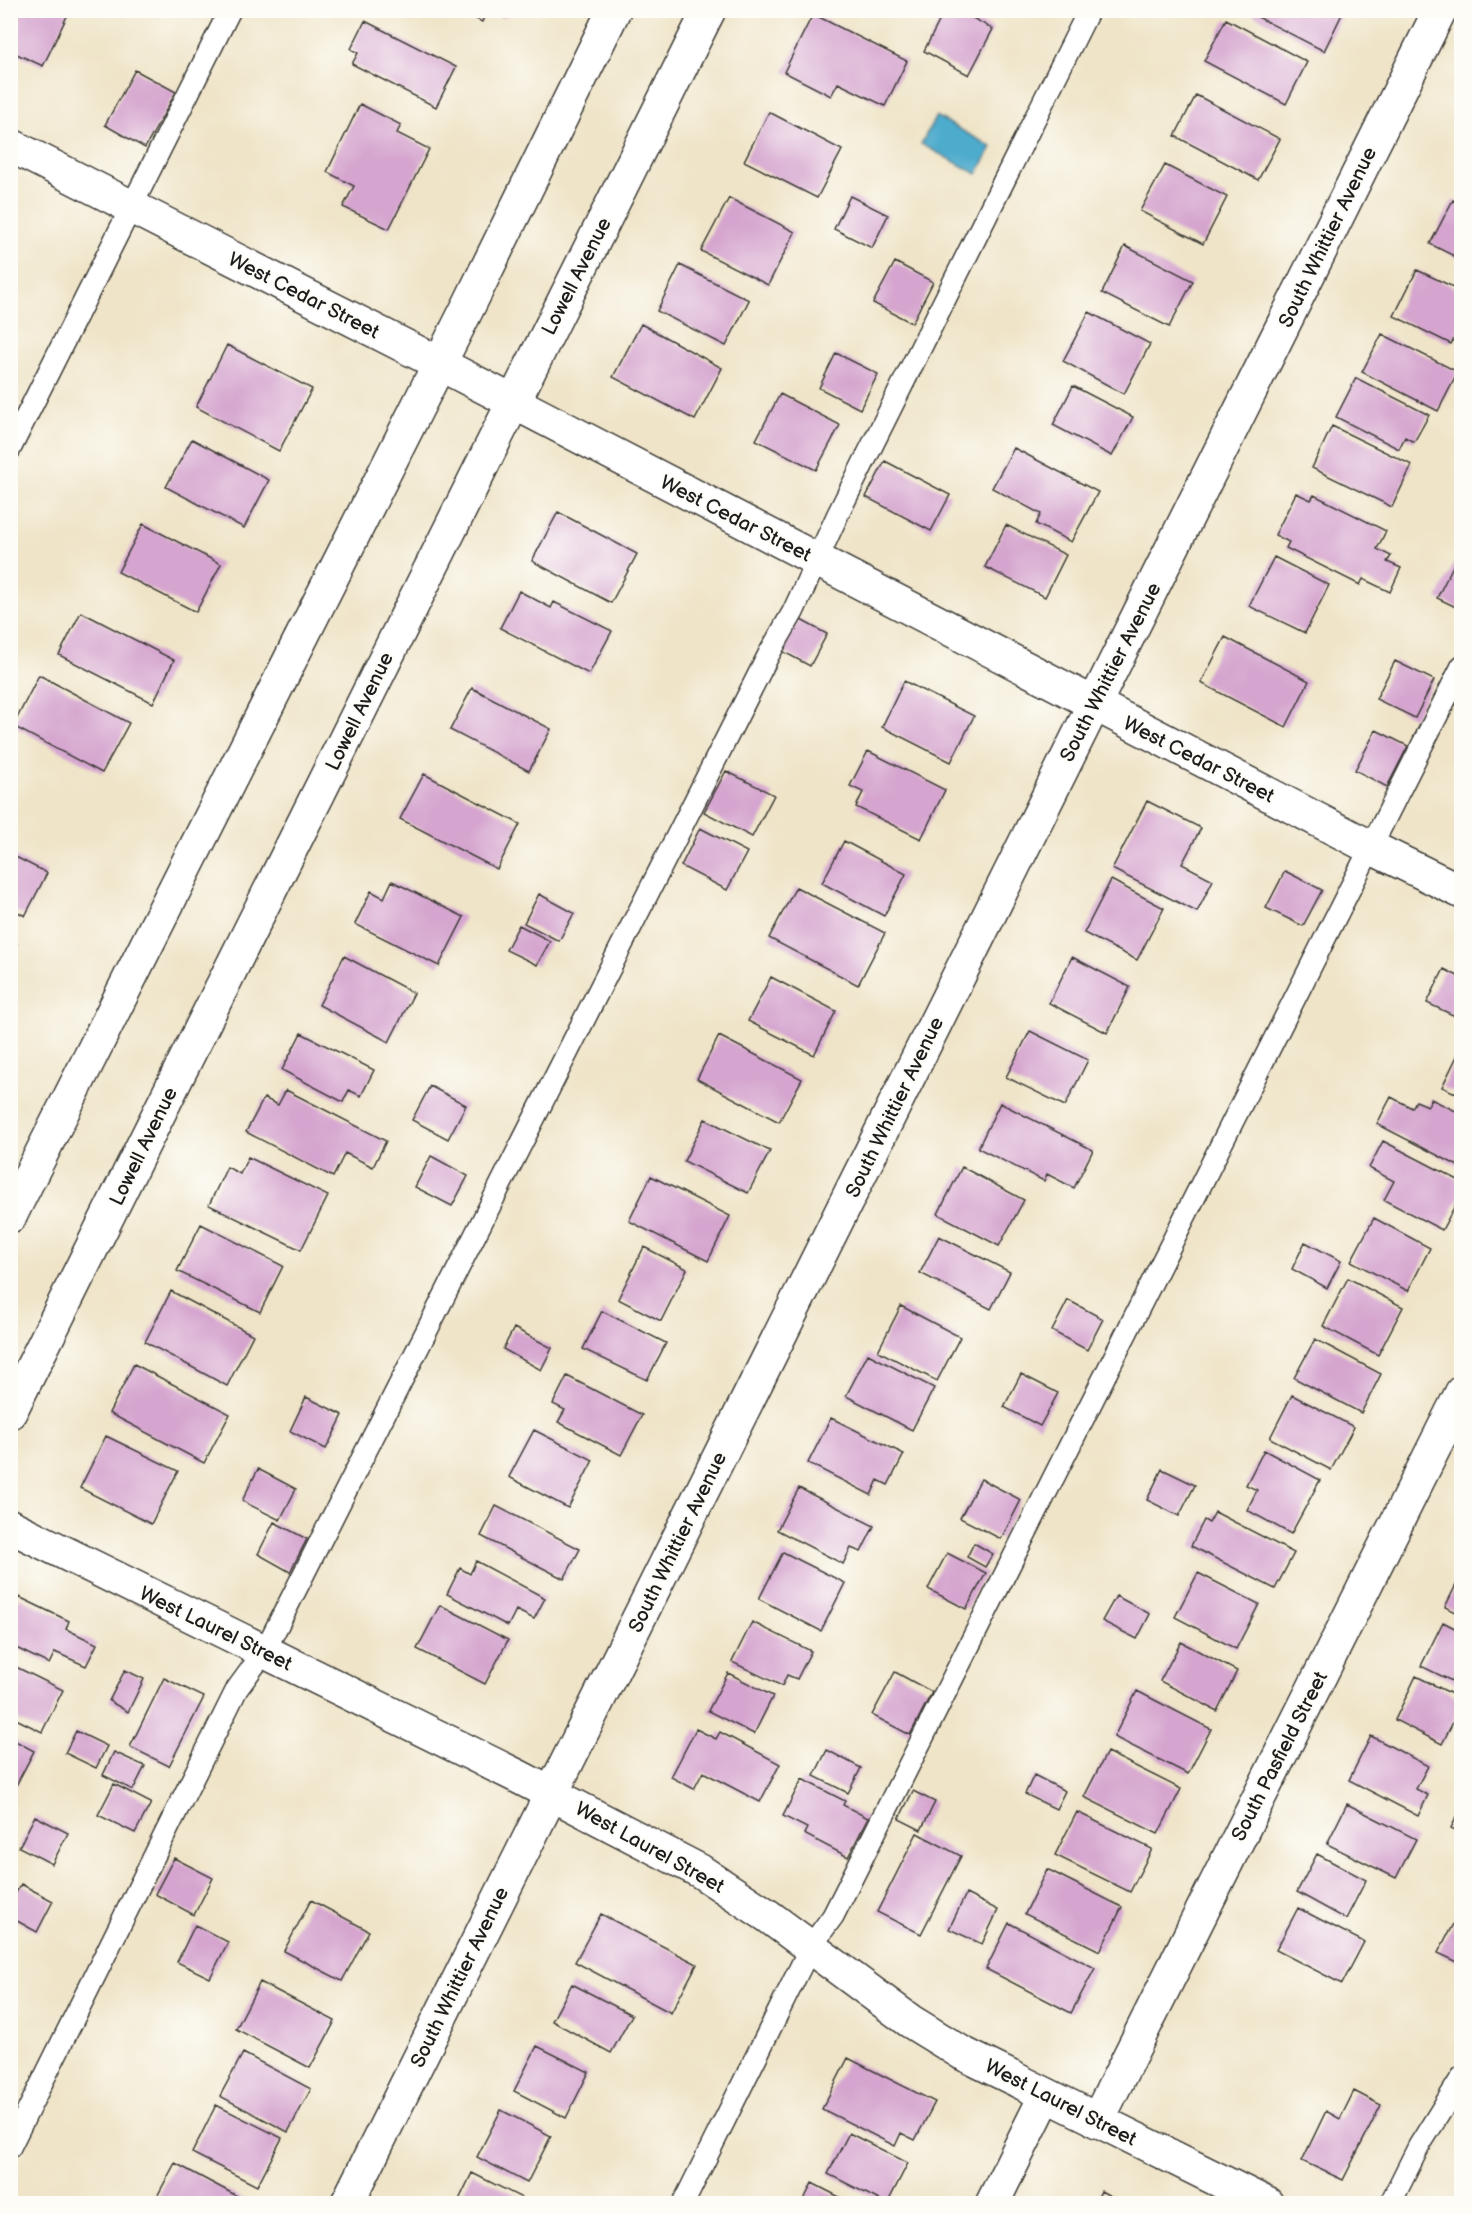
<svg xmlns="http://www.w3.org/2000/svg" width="1472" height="2214" font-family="'Balsamiq Sans',sans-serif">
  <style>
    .water { fill: #4dabcc; stroke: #346474; stroke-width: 1.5 }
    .building { fill: #d5a5cf }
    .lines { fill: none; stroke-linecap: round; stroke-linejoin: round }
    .service-casing { stroke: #3c3a36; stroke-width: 24 }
    .minor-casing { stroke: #3c3a36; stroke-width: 36 }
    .tertiary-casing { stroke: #3c3a36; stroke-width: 36 }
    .service { stroke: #fff; stroke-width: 21 }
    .minor { stroke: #fff; stroke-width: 33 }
    .tertiary { stroke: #fff; stroke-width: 33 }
    .labels { text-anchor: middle; stroke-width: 4.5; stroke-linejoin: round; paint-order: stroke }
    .street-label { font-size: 20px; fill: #1c1c1c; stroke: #fdfcf7 }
  </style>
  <rect width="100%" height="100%" fill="#fdfcf7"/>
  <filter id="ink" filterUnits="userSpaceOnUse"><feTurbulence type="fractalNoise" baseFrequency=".0167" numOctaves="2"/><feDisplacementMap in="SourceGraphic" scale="12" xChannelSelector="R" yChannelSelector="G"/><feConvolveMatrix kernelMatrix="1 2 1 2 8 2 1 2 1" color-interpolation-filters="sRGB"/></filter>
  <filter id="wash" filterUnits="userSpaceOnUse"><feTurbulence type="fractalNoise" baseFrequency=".008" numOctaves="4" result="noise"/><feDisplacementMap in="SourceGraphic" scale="24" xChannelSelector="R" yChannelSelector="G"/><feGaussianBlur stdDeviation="1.35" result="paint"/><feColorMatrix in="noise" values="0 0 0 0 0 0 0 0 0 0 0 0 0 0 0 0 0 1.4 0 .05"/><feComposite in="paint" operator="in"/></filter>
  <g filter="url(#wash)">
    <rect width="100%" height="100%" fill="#efe4c8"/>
    <path class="water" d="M 936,116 L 992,147 L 977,174 L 921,144 Z"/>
    <g id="blocks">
      <path class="building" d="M 10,10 L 66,10 L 69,12 L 43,66 L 10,51 Z
        M 459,10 L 487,10 L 482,22 Z
        M 489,10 L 508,10 L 505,18 Z
        M 945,10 L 958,10 L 993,29 L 969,75 L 924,51 Z
        M 1244,10 L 1344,10 L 1324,51 Z
        M 813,14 L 907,61 L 885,106 L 838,83 L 831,96 L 784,72 Z
        M 1226,19 L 1307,62 L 1286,104 L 1204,61 Z
        M 365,21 L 456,67 L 436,107 L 352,64 L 358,53 L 351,49 Z
        M 135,70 L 176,92 L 145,148 L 105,125 Z
        M 1196,95 L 1280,139 L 1258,180 L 1175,136 Z
        M 360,104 L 401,125 L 397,133 L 429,149 L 389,229 L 343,207 L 354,186 L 327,172 Z
        M 769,112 L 842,150 L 817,198 L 744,161 Z
        M 1165,165 L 1227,197 L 1203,244 L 1140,211 Z
        M 850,196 L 888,215 L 872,248 L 834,229 Z
        M 729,198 L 795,232 L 768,285 L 701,251 Z
        M 1453,200 L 1462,205 L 1462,260 L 1430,244 Z
        M 1125,246 L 1193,281 L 1169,327 L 1102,293 Z
        M 895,262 L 933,282 L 912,323 L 873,303 Z
        M 680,265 L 749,300 L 726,346 L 657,311 Z
        M 1417,270 L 1462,291 L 1462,323 L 1451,344 L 1394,316 Z
        M 1089,312 L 1150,344 L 1124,394 L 1063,361 Z
        M 641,324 L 722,368 L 695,420 L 613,377 Z
        M 1382,334 L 1458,372 L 1438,411 L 1362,372 Z
        M 227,345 L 312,389 L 279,451 L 196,407 Z
        M 836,353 L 878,374 L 860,409 L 819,388 Z
        M 1356,378 L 1429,415 L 1414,442 L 1405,437 L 1399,449 L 1336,417 Z
        M 1073,386 L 1133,417 L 1112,456 L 1053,425 Z
        M 780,394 L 840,425 L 816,470 L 756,440 Z
        M 1332,426 L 1412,465 L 1392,507 L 1312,468 Z
        M 192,439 L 269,480 L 244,528 L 166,487 Z
        M 1014,448 L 1098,492 L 1071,542 L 1036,524 L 1041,514 L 992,488 Z
        M 885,461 L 950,495 L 931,531 L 866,497 Z
        M 1296,493 L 1311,500 L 1314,495 L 1386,531 L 1377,549 L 1391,556 L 1387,562 L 1401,568 L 1390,592 L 1363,579 L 1360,585 L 1286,548 L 1289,542 L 1275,535 Z
        M 558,512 L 637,554 L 611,603 L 532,561 Z
        M 143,524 L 221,564 L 196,612 L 118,572 Z
        M 1006,525 L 1066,555 L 1045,597 L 985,567 Z
        M 1458,556 L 1462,557 L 1462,610 L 1437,598 Z
        M 1274,557 L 1329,585 L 1305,633 L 1249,606 Z
        M 519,591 L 551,608 L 554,602 L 612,631 L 589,674 L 500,628 Z
        M 81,612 L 174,660 L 153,703 L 59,655 Z
        M 799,619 L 827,634 L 810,666 L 782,651 Z
        M 1225,637 L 1309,681 L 1286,727 L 1201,683 Z
        M 1395,661 L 1434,680 L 1415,718 L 1376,699 Z
        M 39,675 L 129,723 L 102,773 L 13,726 Z
        M 904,681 L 974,716 L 951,762 L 882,727 Z
        M 472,688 L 551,729 L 529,771 L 450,730 Z
        M 1376,730 L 1408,746 L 1387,787 L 1355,770 Z
        M 868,751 L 945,790 L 921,839 L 856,807 L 863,792 L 850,786 Z
        M 726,771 L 774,795 L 752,837 L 704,812 Z
        M 424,774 L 520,824 L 497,869 L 400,819 Z
        M 1147,801 L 1201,828 L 1182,864 L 1213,880 L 1197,912 L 1112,869 Z
        M 700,828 L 747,852 L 727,890 L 681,866 Z
        M 844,841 L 906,874 L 884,916 L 822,883 Z
        M 10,854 L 47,873 L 25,916 L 10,908 Z
        M 1285,871 L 1322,890 L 1303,926 L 1266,908 Z
        M 1111,880 L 1164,908 L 1137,960 L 1084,933 Z
        M 392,881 L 464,917 L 439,966 L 355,924 L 371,891 L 384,898 Z
        M 796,887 L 885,933 L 858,985 L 769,938 Z
        M 539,894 L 574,913 L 559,941 L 524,923 Z
        M 519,925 L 550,941 L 537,965 L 506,950 Z
        M 10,941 L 17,944 L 10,957 Z
        M 344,956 L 414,993 L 389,1042 L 319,1005 Z
        M 1072,957 L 1130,987 L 1107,1033 L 1049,1003 Z
        M 1444,969 L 1462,978 L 1462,1003 L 1455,1016 L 1427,1003 Z
        M 771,977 L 836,1011 L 814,1055 L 748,1021 Z
        M 1030,1031 L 1088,1060 L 1065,1106 L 1006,1077 Z
        M 301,1033 L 374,1070 L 361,1096 L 349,1090 L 343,1102 L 282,1070 Z
        M 719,1036 L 802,1079 L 779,1122 L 697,1079 Z
        M 1462,1046 L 1462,1096 L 1442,1087 Z
        M 430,1086 L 466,1105 L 448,1139 L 412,1120 Z
        M 286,1090 L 386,1141 L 373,1167 L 345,1153 L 333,1177 L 246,1132 L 264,1098 L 278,1105 Z
        M 1391,1097 L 1412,1108 L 1416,1101 L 1428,1106 L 1431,1099 L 1462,1114 L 1462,1168 L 1377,1124 Z
        M 1000,1103 L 1093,1150 L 1074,1188 L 1047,1174 L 1044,1181 L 978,1148 Z
        M 705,1119 L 770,1151 L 748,1193 L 684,1161 Z
        M 1383,1141 L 1462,1182 L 1462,1192 L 1442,1230 L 1384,1200 L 1394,1181 L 1369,1168 Z
        M 431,1156 L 468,1176 L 452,1206 L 415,1187 Z
        M 248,1157 L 328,1196 L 301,1250 L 209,1205 L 227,1167 L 240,1174 Z
        M 962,1167 L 1024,1200 L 999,1246 L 938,1214 Z
        M 651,1176 L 730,1216 L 708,1261 L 629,1221 Z
        M 1374,1218 L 1430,1248 L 1408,1291 L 1351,1261 Z
        M 201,1224 L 283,1266 L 260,1312 L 177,1271 Z
        M 939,1236 L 1010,1272 L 991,1309 L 920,1273 Z
        M 1305,1242 L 1341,1261 L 1327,1288 L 1292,1269 Z
        M 644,1247 L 687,1269 L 661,1321 L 618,1299 Z
        M 1348,1278 L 1403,1307 L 1378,1355 L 1323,1326 Z
        M 171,1291 L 253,1335 L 227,1386 L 145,1342 Z
        M 1068,1300 L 1103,1319 L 1087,1350 L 1052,1331 Z
        M 901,1306 L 960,1337 L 937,1381 L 878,1351 Z
        M 602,1311 L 666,1343 L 647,1380 L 583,1349 Z
        M 514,1328 L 552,1348 L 541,1370 L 503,1349 Z
        M 1315,1339 L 1381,1374 L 1361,1413 L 1294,1378 Z
        M 868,1354 L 934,1388 L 912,1430 L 846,1396 Z
        M 134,1364 L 230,1414 L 204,1463 L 109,1413 Z
        M 1021,1374 L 1058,1393 L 1040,1426 L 1004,1407 Z
        M 567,1376 L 642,1415 L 621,1455 L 558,1422 L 565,1410 L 553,1404 Z
        M 1292,1395 L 1354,1427 L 1331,1470 L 1270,1438 Z
        M 306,1397 L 343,1415 L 326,1449 L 290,1431 Z
        M 831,1418 L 904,1454 L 888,1485 L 878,1480 L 871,1495 L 808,1463 Z
        M 534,1430 L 593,1460 L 568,1508 L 509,1477 Z
        M 106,1436 L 178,1471 L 151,1524 L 80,1488 Z
        M 1264,1450 L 1320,1480 L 1291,1534 L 1247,1510 L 1257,1490 L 1246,1485 Z
        M 258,1469 L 296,1489 L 280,1520 L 242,1501 Z
        M 1162,1469 L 1195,1485 L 1179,1516 L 1147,1500 Z
        M 981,1479 L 1021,1500 L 1001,1539 L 960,1518 Z
        M 799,1488 L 874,1526 L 861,1552 L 851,1548 L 843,1564 L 777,1530 Z
        M 496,1506 L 580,1549 L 564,1579 L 481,1536 Z
        M 1215,1512 L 1294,1553 L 1275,1589 L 1191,1546 L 1204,1520 L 1209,1523 Z
        M 274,1522 L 307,1539 L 290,1572 L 258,1554 Z
        M 974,1543 L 993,1554 L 985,1567 L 967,1557 Z
        M 783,1552 L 845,1583 L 821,1631 L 759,1599 Z
        M 947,1553 L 986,1573 L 966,1609 L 928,1589 Z
        M 476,1561 L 545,1598 L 534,1619 L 516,1610 L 508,1626 L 447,1594 L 460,1568 L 470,1574 Z
        M 1198,1573 L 1259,1604 L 1236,1649 L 1175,1617 Z
        M 1457,1583 L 1462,1586 L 1462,1615 L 1445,1607 Z
        M 1116,1596 L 1150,1614 L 1137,1639 L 1102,1621 Z
        M 19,1597 L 69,1621 L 66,1629 L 97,1644 L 86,1666 L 55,1652 L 49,1664 L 10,1645 L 10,1615 Z
        M 440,1605 L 508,1640 L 485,1684 L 417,1649 Z
        M 752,1622 L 811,1651 L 797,1679 L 787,1675 L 782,1686 L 732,1662 Z
        M 1443,1622 L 1462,1632 L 1462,1686 L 1421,1666 Z
        M 1181,1642 L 1237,1671 L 1217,1711 L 1160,1681 Z
        M 10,1664 L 63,1690 L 42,1732 L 10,1716 Z
        M 125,1670 L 144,1679 L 128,1712 L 109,1701 Z
        M 895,1672 L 932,1692 L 910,1735 L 872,1715 Z
        M 728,1673 L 773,1696 L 754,1734 L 708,1711 Z
        M 1416,1676 L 1462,1699 L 1462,1704 L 1442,1744 L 1395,1720 Z
        M 164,1678 L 204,1697 L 169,1766 L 130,1747 Z
        M 1137,1691 L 1211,1729 L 1188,1774 L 1114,1737 Z
        M 696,1729 L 716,1739 L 720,1732 L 780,1764 L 760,1802 L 703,1772 L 694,1789 L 671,1777 Z
        M 76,1731 L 107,1746 L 96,1768 L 65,1753 Z
        M 1371,1736 L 1428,1766 L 1416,1789 L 1428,1795 L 1418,1816 L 1349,1780 Z
        M 10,1738 L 34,1751 L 10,1797 Z
        M 827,1750 L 861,1768 L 848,1793 L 814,1776 Z
        M 114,1752 L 145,1766 L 133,1790 L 103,1775 Z
        M 1107,1752 L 1181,1789 L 1158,1834 L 1084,1797 Z
        M 1034,1775 L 1065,1791 L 1056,1809 L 1025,1794 Z
        M 802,1779 L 845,1801 L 843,1805 L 868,1818 L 848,1857 L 804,1834 L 807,1828 L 783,1816 Z
        M 114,1784 L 151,1803 L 135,1833 L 98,1815 Z
        M 913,1791 L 935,1802 L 921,1830 L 899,1819 Z
        M 1347,1804 L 1416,1839 L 1396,1878 L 1327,1844 Z
        M 1462,1807 L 1462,1833 L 1451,1828 Z
        M 1077,1812 L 1152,1849 L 1130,1892 L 1055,1855 Z
        M 35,1816 L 68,1833 L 52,1864 L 19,1847 Z
        M 917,1833 L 961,1856 L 921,1934 L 877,1912 Z
        M 1317,1854 L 1366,1880 L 1346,1919 L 1297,1892 Z
        M 174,1858 L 213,1878 L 194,1915 L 155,1894 Z
        M 1047,1869 L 1122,1907 L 1100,1951 L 1025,1914 Z
        M 21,1884 L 53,1901 L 37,1932 L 10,1917 L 10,1903 Z
        M 966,1894 L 998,1910 L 982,1944 L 949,1929 Z
        M 311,1900 L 369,1931 L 342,1981 L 284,1951 Z
        M 1298,1908 L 1364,1942 L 1342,1984 L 1276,1950 Z
        M 601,1914 L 697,1964 L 671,2013 L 575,1962 Z
        M 1456,1918 L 1462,1921 L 1462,1964 L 1438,1953 Z
        M 1009,1923 L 1095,1968 L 1071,2013 L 986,1969 Z
        M 195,1925 L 228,1942 L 210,1978 L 177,1962 Z
        M 260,1982 L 335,2021 L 310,2068 L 236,2029 Z
        M 572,1984 L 632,2015 L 611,2053 L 552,2021 Z
        M 537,2046 L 589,2072 L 566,2118 L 514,2091 Z
        M 243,2053 L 311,2089 L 288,2132 L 220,2096 Z
        M 848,2058 L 935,2102 L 915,2140 L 901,2133 L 895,2146 L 822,2109 Z
        M 1354,2091 L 1381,2105 L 1343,2180 L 1302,2161 L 1326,2111 L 1340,2119 Z
        M 216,2105 L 282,2138 L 257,2186 L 192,2153 Z
        M 501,2110 L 551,2136 L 527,2183 L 477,2157 Z
        M 849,2133 L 908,2163 L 887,2204 L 828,2174 Z
        M 175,2163 L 252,2204 L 153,2204 Z
        M 472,2173 L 524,2199 L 522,2204 L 457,2204 Z
        M 812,2183 L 853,2204 L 802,2204 Z
        M 1101,2191 L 1125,2204 L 1095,2204 Z"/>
    </g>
  </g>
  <g filter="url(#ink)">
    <use href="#blocks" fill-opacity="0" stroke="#3c3a36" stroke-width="1.5"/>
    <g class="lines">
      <defs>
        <path id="service" d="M 10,449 L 230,10
          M 10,2147 L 237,1689 L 264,1652 L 285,1611 L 769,654 L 793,612 L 838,514 L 1089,10
          M 683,2204 L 811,1946 L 833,1916 L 1462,666
          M 1390,2204 L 1419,2146 L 1462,2077"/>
        <path id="minor" d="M 10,145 L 440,364 L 1370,847 L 1462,892
          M 10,1216 L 470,303 L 614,10
          M 10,1412 L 709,10
          M 1097,2121 L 1462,1392
          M 347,2204 L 1440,10
          M 992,2204 L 1046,2095"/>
        <path id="tertiary" d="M 10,1526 L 519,1777 L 700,1871 L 768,1916 L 910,2021 L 962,2053 L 1267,2204"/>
      </defs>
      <use href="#service" class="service-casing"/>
      <use href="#minor" class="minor-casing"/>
      <use href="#tertiary" class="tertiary-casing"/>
      <use href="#service" class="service"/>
      <use href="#minor" class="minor"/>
      <use href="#tertiary" class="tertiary"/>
    </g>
  </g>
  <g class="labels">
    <g class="street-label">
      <text transform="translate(1327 237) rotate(-64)" y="7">South Whittier Avenue</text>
      <text transform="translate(576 276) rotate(-63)" y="7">Lowell Avenue</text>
      <text transform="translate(304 295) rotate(27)" y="7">West Cedar Street</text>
      <text transform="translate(736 518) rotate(27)" y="7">West Cedar Street</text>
      <text transform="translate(1110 672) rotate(-63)" y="7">South Whittier Avenue</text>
      <text transform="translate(359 711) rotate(-64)" y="7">Lowell Avenue</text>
      <text transform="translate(1199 759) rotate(27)" y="7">West Cedar Street</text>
      <text transform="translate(894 1107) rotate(-64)" y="7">South Whittier Avenue</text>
      <text transform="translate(143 1146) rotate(-64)" y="7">Lowell Avenue</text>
      <text transform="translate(677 1542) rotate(-64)" y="7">South Whittier Avenue</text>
      <text transform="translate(216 1628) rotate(26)" y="7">West Laurel Street</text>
      <text transform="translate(1279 1756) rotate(-63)" y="7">South Pasfield Street</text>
      <text transform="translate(650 1847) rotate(29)" y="7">West Laurel Street</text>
      <text transform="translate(459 1977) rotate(-64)" y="7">South Whittier Avenue</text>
      <text transform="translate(1061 2102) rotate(27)" y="7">West Laurel Street</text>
    </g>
  </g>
  <rect width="1472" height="2214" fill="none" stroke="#fdfcf7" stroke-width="36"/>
</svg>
